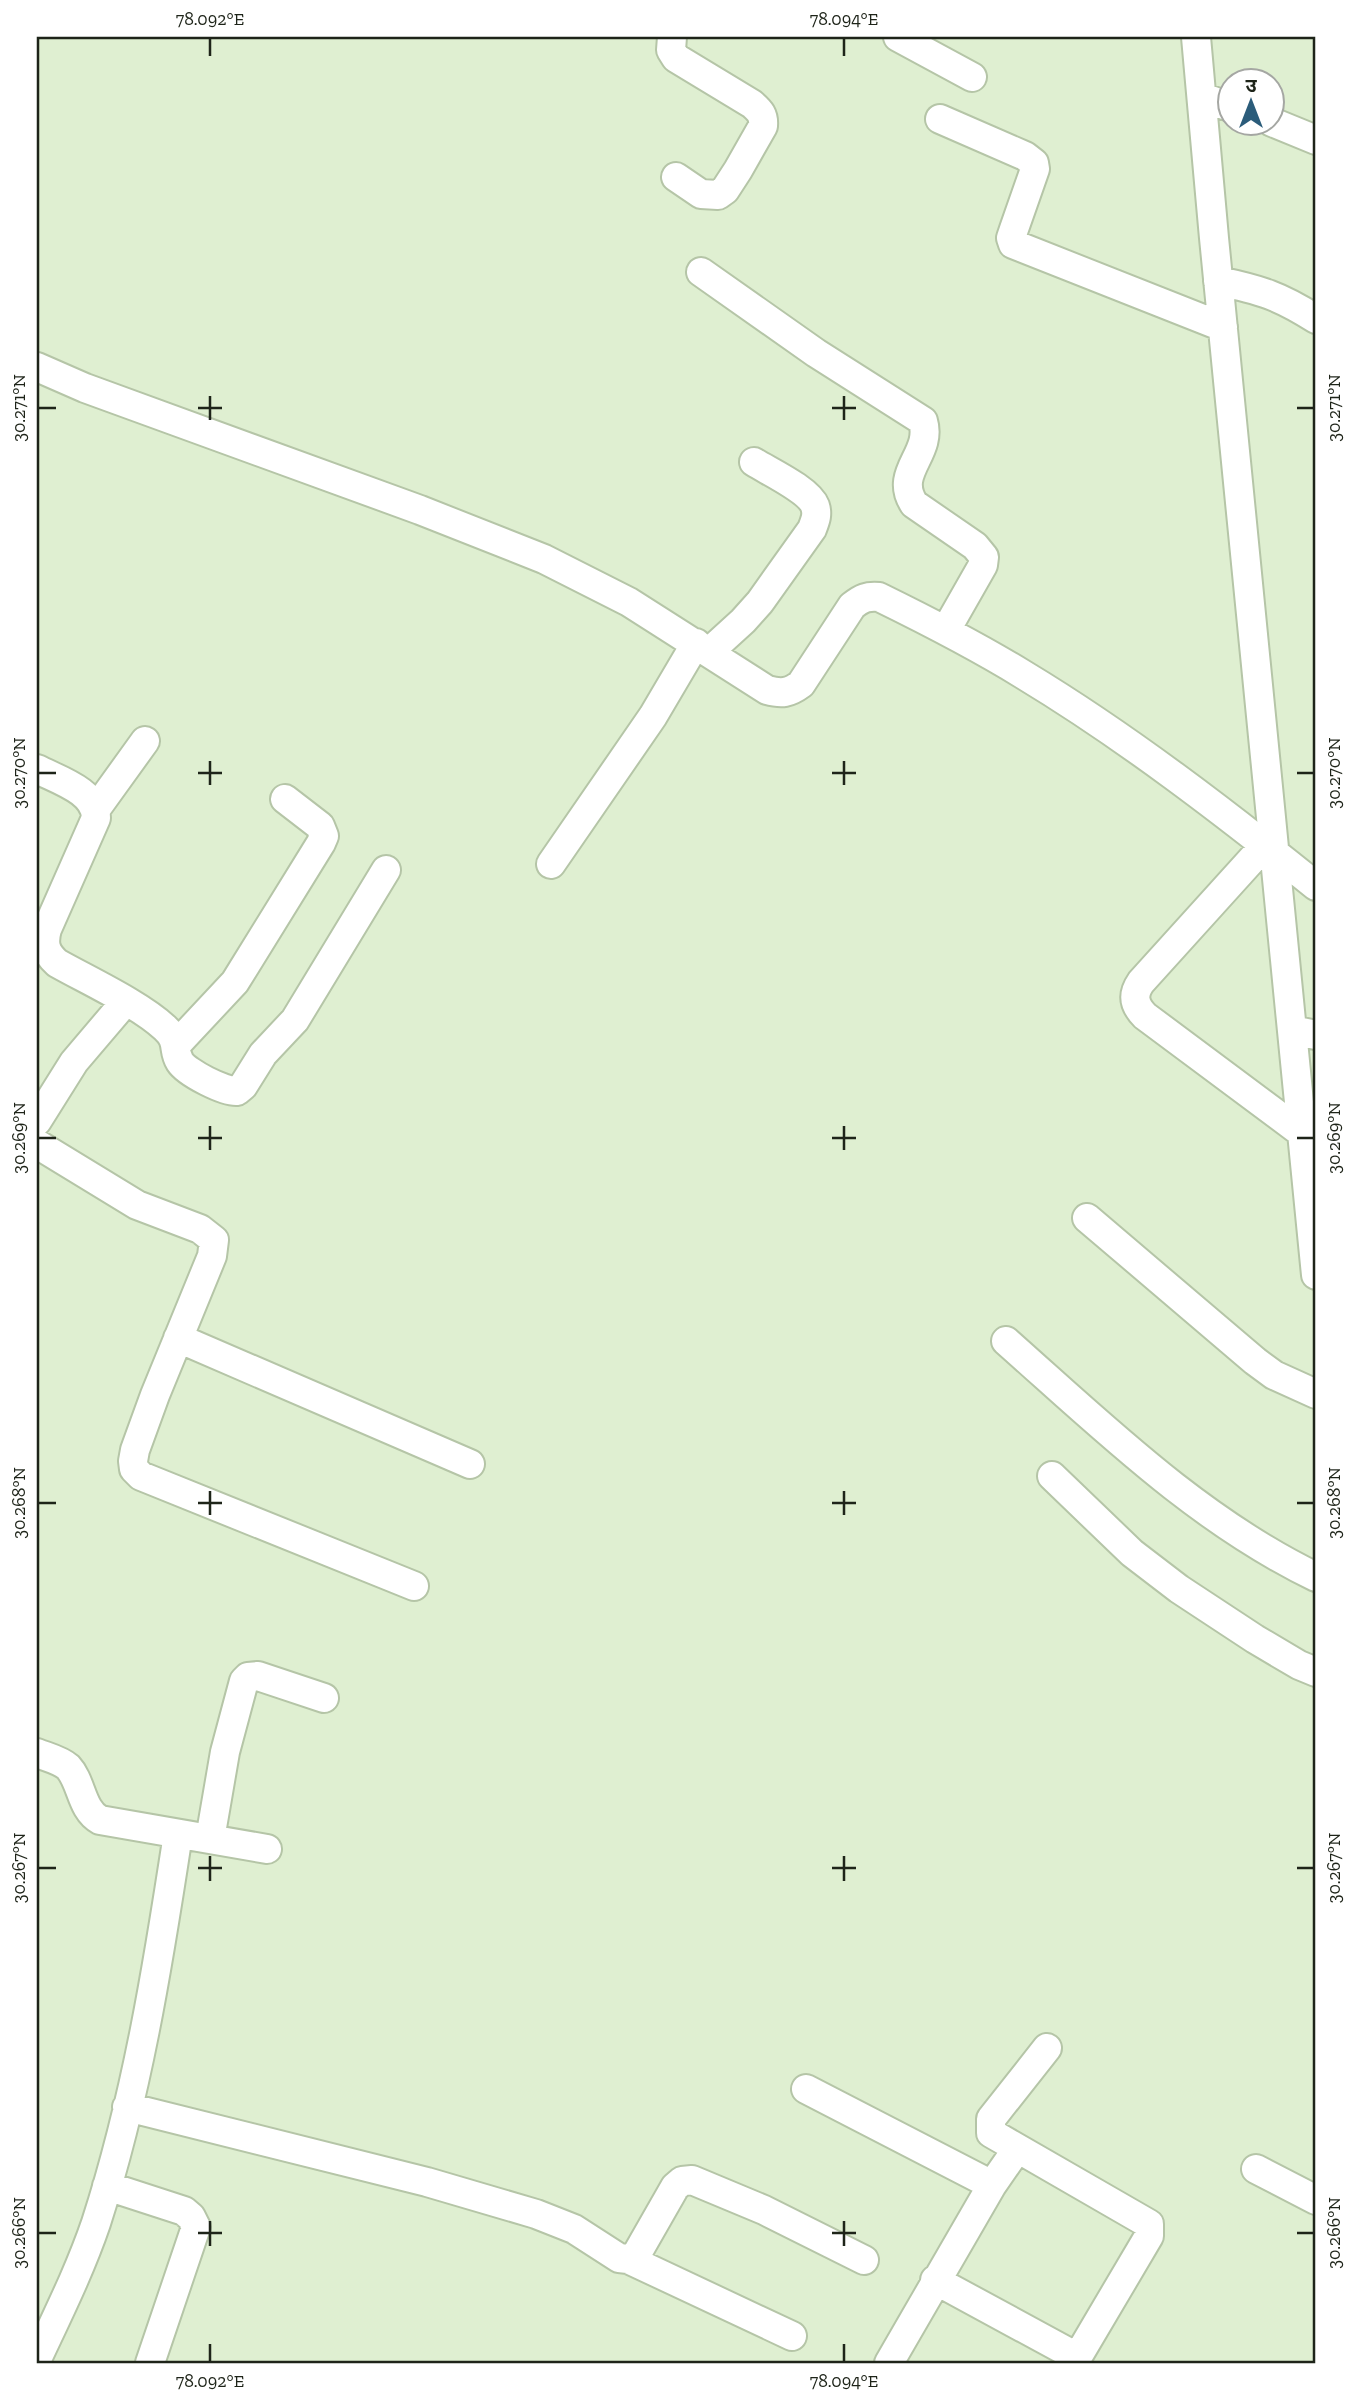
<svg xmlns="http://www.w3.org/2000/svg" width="1353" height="2400" font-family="'Zilla Slab','Noto Sans Devanagari',serif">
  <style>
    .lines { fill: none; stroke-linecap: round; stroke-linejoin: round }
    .minor-casing { stroke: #b5c5a7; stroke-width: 32 }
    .minor { stroke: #fff; stroke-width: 28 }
    .ticks { fill: none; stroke: #1e2419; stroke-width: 2.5 }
    .neatline { fill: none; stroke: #1e2419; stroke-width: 2.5 }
    .ticks-label { font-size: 18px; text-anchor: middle; fill: #1e2419 }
  </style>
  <rect width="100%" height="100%" fill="#dfefd1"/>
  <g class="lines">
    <defs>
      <path id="minor" d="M 672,37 L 671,50 L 676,58 L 752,104 C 760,111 764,115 763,126 L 738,170 L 725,190 L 718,195 L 701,194 L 676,177
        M 898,37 L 972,77
        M 1196,37 L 1214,238 L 1316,1275
        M 1202,97 L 1230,107
        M 940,119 L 1025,156 L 1034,163 L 1035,169 L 1014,229 L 1011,238 L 1013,244 L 1223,327
        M 1272,122 L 1316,140
        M 701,272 L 816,353 L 923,421 C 933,454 893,472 914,504 L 975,546 L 984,557 L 983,565 L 946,630
        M 1218,281 C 1261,290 1280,296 1316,319
        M 37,367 L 85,388 L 420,510 L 544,559 L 629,602 L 767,690 C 782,694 789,693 801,684 L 852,606 C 862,598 867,596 879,597 C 928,621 977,646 1024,675 C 1125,736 1224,812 1316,886
        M 709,652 L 743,621 L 760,602 L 812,529 C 815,521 818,515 815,506 C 809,490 770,472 754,462
        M 37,769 C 58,780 96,791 96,818 L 47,929 C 43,944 45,952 57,963 C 89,981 139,1004 165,1028 C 180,1042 172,1049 180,1062 C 187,1073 225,1092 237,1091 L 243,1086 L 263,1054 L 295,1020 L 386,870
        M 96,809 L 145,741
        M 1265,845 L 1141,982 C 1132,995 1134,1005 1145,1016 L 1302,1133
        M 551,864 L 653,716 L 696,643
        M 1292,1030 L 1316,1035
        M 177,1044 L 235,982 L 321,843 L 324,836 L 320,826 L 285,799
        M 37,1121 L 74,1062 L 125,1002
        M 37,1144 L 137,1205 L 200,1229 L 214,1240 L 212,1256 L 155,1395 L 135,1450 L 133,1461 L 134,1469 L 141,1476 L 414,1586
        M 1087,1218 L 1255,1361 L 1274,1375 L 1316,1394
        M 178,1338 L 470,1464
        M 1006,1341 C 1103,1427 1198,1520 1316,1577
        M 1052,1476 L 1132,1553 L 1179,1589 L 1255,1639 L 1299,1665 L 1316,1672
        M 37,1753 C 47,1757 60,1760 68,1767 C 82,1782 81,1810 100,1820 L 267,1849
        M 210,1839 L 225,1752 L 244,1681 L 248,1677 L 258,1676 L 324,1698
        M 1047,2048 L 991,2119 L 991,2133 L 1149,2224 L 1149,2236 L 1074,2363
        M 806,2089 L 992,2185
        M 127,2107 L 427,2182 L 536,2214 L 574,2229 L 619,2258 L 628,2259 L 635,2257 L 675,2187 L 682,2181 L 692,2180 L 764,2210 L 864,2260
        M 1256,2169 L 1316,2200
        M 107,2186 L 184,2211 L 191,2217 L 196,2227 L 150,2363
        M 628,2259 L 792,2336
        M 935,2280 L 1077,2357
        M 37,2359 C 58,2314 80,2270 96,2223 C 137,2096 158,1965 178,1834
        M 889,2363 L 992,2185 L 1017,2149"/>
    </defs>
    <use href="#minor" class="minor-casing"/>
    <use href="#minor" class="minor"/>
  </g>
  <path class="ticks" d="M 210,38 L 210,56M 844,38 L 844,56M 210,396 L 210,420M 844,396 L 844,420M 38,408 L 56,408M 198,408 L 222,408M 832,408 L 856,408M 1297,408 L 1314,408M 210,761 L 210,785M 844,761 L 844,785M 38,773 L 56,773M 198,773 L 222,773M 832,773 L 856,773M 1297,773 L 1314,773M 210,1126 L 210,1150M 844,1126 L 844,1150M 38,1138 L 56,1138M 198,1138 L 222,1138M 832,1138 L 856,1138M 1297,1138 L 1314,1138M 210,1491 L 210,1515M 844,1491 L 844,1515M 38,1503 L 56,1503M 198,1503 L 222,1503M 832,1503 L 856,1503M 1297,1503 L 1314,1503M 210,1856 L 210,1881M 844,1856 L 844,1881M 38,1868 L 56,1868M 198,1868 L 222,1868M 832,1868 L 856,1868M 1297,1868 L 1314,1868M 210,2221 L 210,2246M 844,2221 L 844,2246M 38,2233 L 56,2233M 198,2233 L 222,2233M 832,2233 L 856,2233M 1297,2233 L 1314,2233M 210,2344 L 210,2362M 844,2344 L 844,2362"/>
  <rect width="1353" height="2400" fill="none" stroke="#ffffff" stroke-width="77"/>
  <g transform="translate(1251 102)"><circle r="33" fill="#ffffff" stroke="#a5a7a3" stroke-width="2"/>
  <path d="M0-5L12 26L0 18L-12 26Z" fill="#2b5c7a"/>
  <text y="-10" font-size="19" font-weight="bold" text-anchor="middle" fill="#1e2419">उ</text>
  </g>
  <rect x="38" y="38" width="1276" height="2324" class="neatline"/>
  <g class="ticks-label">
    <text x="210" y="25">78.092°E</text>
    <text x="844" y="25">78.094°E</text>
    <text transform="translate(19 408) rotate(-90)" y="6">30.271°N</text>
    <text transform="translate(1334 408) rotate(-90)" y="6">30.271°N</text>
    <text transform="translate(19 773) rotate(-90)" y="6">30.270°N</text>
    <text transform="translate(1334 773) rotate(-90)" y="6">30.270°N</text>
    <text transform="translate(19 1138) rotate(-90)" y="6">30.269°N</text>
    <text transform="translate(1334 1138) rotate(-90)" y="6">30.269°N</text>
    <text transform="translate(19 1503) rotate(-90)" y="6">30.268°N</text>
    <text transform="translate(1334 1503) rotate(-90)" y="6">30.268°N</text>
    <text transform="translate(19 1868) rotate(-90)" y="6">30.267°N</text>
    <text transform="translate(1334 1868) rotate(-90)" y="6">30.267°N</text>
    <text transform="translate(19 2233) rotate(-90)" y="6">30.266°N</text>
    <text transform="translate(1334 2233) rotate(-90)" y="6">30.266°N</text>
    <text x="210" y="2387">78.092°E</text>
    <text x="844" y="2387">78.094°E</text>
  </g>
</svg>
